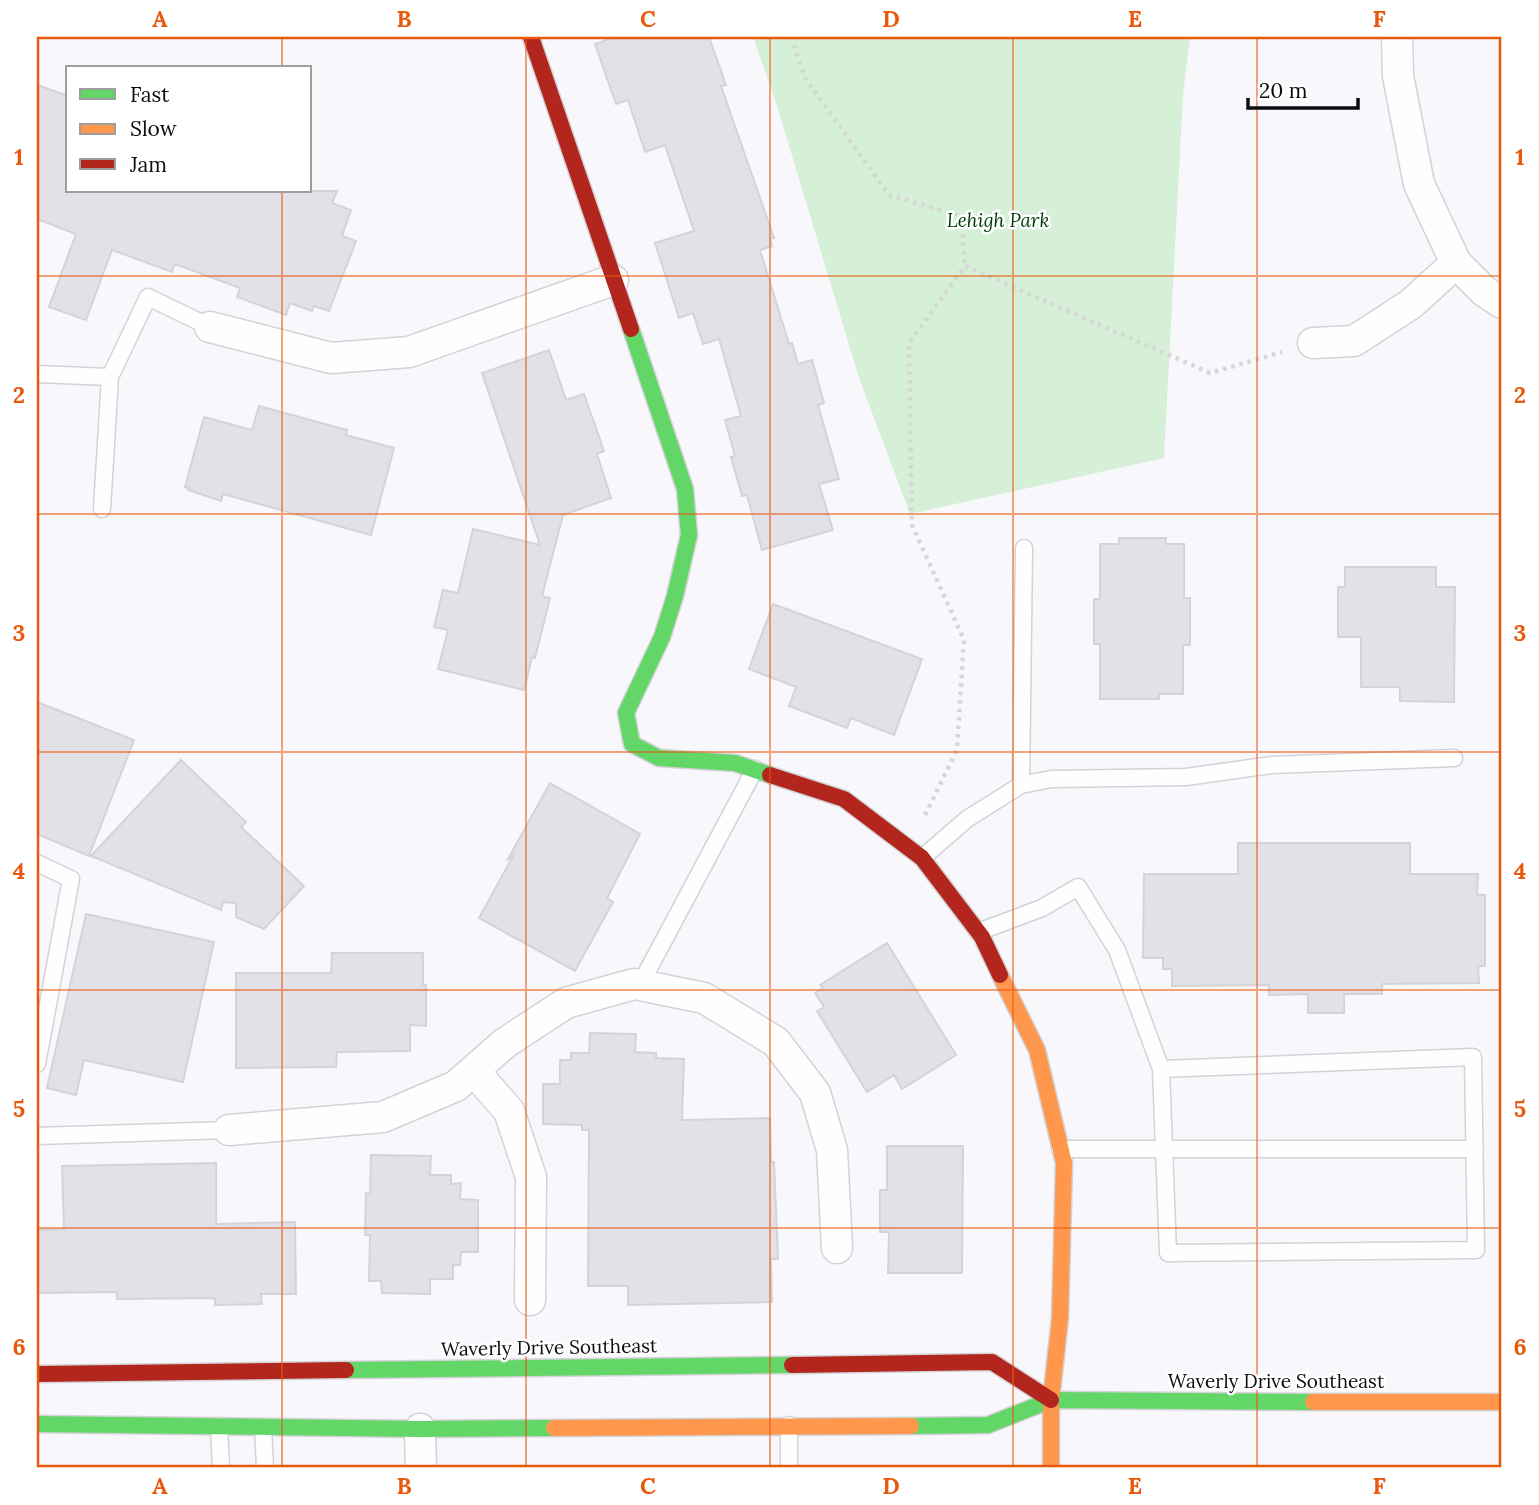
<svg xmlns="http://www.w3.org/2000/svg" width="1539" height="1505" font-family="Lora,serif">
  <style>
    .green { fill: #d6f0d7 }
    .building { fill: #e3e0e8; stroke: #d4d4d6; stroke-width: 2 }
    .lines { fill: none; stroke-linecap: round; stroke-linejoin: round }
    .lane-casing { stroke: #d3d3d6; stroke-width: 19 }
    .street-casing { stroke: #d3d3d6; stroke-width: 33 }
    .fast-casing { stroke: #d3d3d6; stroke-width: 19 }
    .slow-casing { stroke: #d3d3d6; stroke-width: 19 }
    .jam-casing { stroke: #d3d3d6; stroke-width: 19 }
    .path { stroke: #d6d6d7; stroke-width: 4.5; stroke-dasharray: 3.5 5; stroke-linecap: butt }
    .lane { stroke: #fefeff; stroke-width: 16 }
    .street { stroke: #fefeff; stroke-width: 30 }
    .fast { stroke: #63d668; stroke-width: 16 }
    .slow { stroke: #ff974d; stroke-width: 16 }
    .jam { stroke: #b3261e; stroke-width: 16 }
    .grid { fill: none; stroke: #e8590c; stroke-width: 2; stroke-opacity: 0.55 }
    .labels { text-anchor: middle; stroke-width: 5; stroke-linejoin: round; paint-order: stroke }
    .park-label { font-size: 19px; font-style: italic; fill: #023b0a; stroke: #fff }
    .street-label { font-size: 19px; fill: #0d0d0f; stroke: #fff }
    .neatline { fill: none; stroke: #e8590c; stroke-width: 2.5 }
    .grid-label { font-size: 23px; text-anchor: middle; font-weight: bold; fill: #e8590c }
  </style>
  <rect width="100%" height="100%" fill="#f8f8fc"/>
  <path class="green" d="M 753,37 L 1190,37 L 1183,95 L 1164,458 L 910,514 L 859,378 L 777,106 Z"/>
  <path class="building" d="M 615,37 L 709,37 L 726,85 L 721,86 L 774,238 L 770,239 L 772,246 L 760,250 L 789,344 L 792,343 L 798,364 L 812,360 L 824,403 L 818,405 L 839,479 L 819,484 L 833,530 L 762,550 L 747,495 L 742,496 L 731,457 L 735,456 L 725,420 L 741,416 L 719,339 L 703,344 L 693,313 L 679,318 L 655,243 L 694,231 L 665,145 L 645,152 L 628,100 L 616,104 L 595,44 Z
    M 37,85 L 68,96 L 68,191 L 337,191 L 332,203 L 351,210 L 342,236 L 356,241 L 329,311 L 314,306 L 312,311 L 290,303 L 286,315 L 237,297 L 240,288 L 175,264 L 172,272 L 112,250 L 86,320 L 49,307 L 76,234 L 37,219 Z
    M 549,350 L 566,400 L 584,394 L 604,451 L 597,454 L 611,498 L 563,515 L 542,596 L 550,598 L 535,658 L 532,657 L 524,690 L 438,669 L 448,630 L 434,627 L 443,590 L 458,593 L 473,529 L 540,545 L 482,373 Z
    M 259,406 L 347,430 L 346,435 L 394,448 L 371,535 L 223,494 L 221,501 L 188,490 L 189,488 L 185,487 L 204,417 L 252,430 Z
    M 1119,538 L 1166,538 L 1166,544 L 1184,544 L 1184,598 L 1190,598 L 1190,645 L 1183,645 L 1183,694 L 1159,694 L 1159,699 L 1100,699 L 1100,644 L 1094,644 L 1094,599 L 1100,599 L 1100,544 L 1119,544 Z
    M 1345,567 L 1436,567 L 1436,587 L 1455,587 L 1454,702 L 1400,701 L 1400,687 L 1361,687 L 1361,637 L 1338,637 L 1338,587 L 1345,587 Z
    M 773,604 L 922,659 L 894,735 L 851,718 L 847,728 L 789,706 L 796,687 L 749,669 Z
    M 37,702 L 134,740 L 89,856 L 37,834 Z
    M 181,760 L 246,822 L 241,827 L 304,886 L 264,929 L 236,917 L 236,903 L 223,902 L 221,910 L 91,856 Z
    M 550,783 L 640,834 L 607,898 L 613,902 L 575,971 L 479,918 L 513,856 L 508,859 Z
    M 1238,843 L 1410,843 L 1410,874 L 1478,874 L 1477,895 L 1485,895 L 1485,966 L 1478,966 L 1479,983 L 1382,984 L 1382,994 L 1344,994 L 1344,1013 L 1308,1013 L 1308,994 L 1269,995 L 1269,985 L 1172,986 L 1172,969 L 1163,969 L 1163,958 L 1143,958 L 1144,874 L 1238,874 Z
    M 86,914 L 214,942 L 183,1082 L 84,1060 L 76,1095 L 47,1088 Z
    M 887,943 L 956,1055 L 902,1089 L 894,1075 L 867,1092 L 817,1011 L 824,1007 L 815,993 L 823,988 L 820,985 Z
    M 332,953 L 423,953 L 423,985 L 426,985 L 426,1026 L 410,1025 L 410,1051 L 337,1052 L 336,1067 L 236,1068 L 236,973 L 331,973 Z
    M 590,1033 L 636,1034 L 635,1052 L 656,1053 L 656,1058 L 684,1059 L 682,1120 L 770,1118 L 771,1162 L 774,1162 L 778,1259 L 771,1259 L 772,1302 L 628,1305 L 628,1286 L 588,1286 L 589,1130 L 582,1130 L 582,1125 L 543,1124 L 543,1084 L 560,1084 L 560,1060 L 571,1060 L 571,1053 L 589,1053 Z
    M 887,1146 L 963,1146 L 962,1273 L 888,1273 L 889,1232 L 880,1232 L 880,1190 L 887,1190 Z
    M 371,1155 L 431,1156 L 430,1175 L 451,1175 L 451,1184 L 461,1183 L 460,1199 L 478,1200 L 478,1252 L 461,1252 L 460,1265 L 453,1265 L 453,1279 L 430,1279 L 430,1294 L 382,1293 L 381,1281 L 369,1281 L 370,1235 L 365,1235 L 366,1193 L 370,1194 Z
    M 216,1163 L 216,1224 L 295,1222 L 296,1294 L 261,1294 L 262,1304 L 215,1305 L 215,1298 L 117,1299 L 117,1292 L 37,1293 L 37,1230 L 64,1229 L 62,1166 Z"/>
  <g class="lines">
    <defs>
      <path id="lane" d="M 37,374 L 110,377 L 102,509
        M 110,377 L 148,297 L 210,327
        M 1021,785 L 1024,548
        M 922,858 L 967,819 L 1021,785 L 1051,779 L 1186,777 L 1272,765 L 1454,758
        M 37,863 L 71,879 L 37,1064
        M 978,932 L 1042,908 L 1078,887 L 1117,950 L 1161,1069 L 1168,1253 L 1476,1250 L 1473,1057 L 1161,1069
        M 640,985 L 755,769
        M 37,1136 L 229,1130
        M 1060,1149 L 1475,1149
        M 219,1426 L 221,1468
        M 263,1427 L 265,1468
        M 789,1468 L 789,1425"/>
      <path id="street" d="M 1397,37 L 1398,76 L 1419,184 L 1456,263 L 1484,291 L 1502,303
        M 210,327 L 331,358 L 409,352 L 613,280
        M 1313,343 L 1354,341 L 1411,304 L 1456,263
        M 474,1071 L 509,1111 L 531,1177 L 530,1300
        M 229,1130 L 383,1117 L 456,1086 L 505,1043 L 566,1003 L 634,984 L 640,985 L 704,998 L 727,1012 L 776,1042 L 815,1093 L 832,1150 L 837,1248
        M 420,1429 L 421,1468"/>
      <path id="fast" d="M 631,329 L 685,489 L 689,535 L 675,596 L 662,637 L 626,713 L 632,744 L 659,758 L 735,763 L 770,775
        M 346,1370 L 792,1365
        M 37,1424 L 420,1429 L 554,1428
        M 911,1426 L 988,1425 L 1051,1400 L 1313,1402"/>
      <path id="slow" d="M 1000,975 L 1037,1050 L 1064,1163 L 1060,1318 L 1051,1400 L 1051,1468
        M 1313,1402 L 1502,1402
        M 554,1428 L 911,1426"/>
      <path id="jam" d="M 531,37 L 631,329
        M 770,775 L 844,799 L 922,858 L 982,937 L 1000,975
        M 792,1365 L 992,1362 L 1051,1400
        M 37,1374 L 346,1370"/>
    </defs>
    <use href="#lane" class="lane-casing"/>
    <use href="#street" class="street-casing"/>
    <use href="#fast" class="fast-casing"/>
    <use href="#slow" class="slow-casing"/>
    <use href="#jam" class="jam-casing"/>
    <path class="path" d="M 791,37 L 805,78 L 889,195 L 961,216 L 965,266
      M 925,815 L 957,750 L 964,640 L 912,525 L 909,343 L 965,266 L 1210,373 L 1282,352"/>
    <use href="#lane" class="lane"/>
    <use href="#street" class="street"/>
    <use href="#fast" class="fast"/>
    <use href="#slow" class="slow"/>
    <use href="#jam" class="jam"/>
  </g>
  <path class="grid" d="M 282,37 L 282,68M 526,37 L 526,1468M 770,37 L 770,1468M 1013,37 L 1013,1468M 1257,37 L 1257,1468M 282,191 L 282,1468M 37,276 L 1502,276M 37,514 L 1502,514M 37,752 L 1502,752M 37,990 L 1502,990M 37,1228 L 1502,1228"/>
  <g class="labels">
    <g class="park-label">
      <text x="998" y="227">Lehigh Park</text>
    </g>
    <g class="street-label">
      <text transform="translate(549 1347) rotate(-1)" y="7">Waverly Drive Southeast</text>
      <text x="1276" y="1388">Waverly Drive Southeast</text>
    </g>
  </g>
  <rect width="1539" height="1505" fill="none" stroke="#ffffff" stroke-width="77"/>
  <rect x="66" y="66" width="245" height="126" fill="#ffffff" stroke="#9e9e9f" stroke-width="2"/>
  <rect x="80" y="89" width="35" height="10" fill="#63d668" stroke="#9e9e9f" stroke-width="2"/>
  <text x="130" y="102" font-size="21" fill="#0d0d0f">Fast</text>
  <rect x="80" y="124" width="35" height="10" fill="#ff974d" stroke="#9e9e9f" stroke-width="2"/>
  <text x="130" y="136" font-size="21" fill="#0d0d0f">Slow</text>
  <rect x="80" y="159" width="35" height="10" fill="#b3261e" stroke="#9e9e9f" stroke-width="2"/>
  <text x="130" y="172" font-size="21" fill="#0d0d0f">Jam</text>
  <path d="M1248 98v10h110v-10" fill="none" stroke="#0d0d0f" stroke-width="3.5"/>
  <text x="1259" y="98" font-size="21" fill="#0d0d0f" stroke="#ffffff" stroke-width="5" paint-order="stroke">20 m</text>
  <rect x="38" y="38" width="1462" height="1428" class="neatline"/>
  <g class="grid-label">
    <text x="160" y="27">A</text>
    <text x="404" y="27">B</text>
    <text x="648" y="27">C</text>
    <text x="891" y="27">D</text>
    <text x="1135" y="27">E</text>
    <text x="1379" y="27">F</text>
    <text x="19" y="165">1</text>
    <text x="1520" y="165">1</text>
    <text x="19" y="403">2</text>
    <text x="1520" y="403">2</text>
    <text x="19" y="641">3</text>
    <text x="1520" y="641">3</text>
    <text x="19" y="879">4</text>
    <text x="1520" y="879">4</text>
    <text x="19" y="1117">5</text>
    <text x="1520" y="1117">5</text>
    <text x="19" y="1355">6</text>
    <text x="1520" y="1355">6</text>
    <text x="160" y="1494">A</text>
    <text x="404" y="1494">B</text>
    <text x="648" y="1494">C</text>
    <text x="891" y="1494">D</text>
    <text x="1135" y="1494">E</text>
    <text x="1379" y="1494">F</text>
  </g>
</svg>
